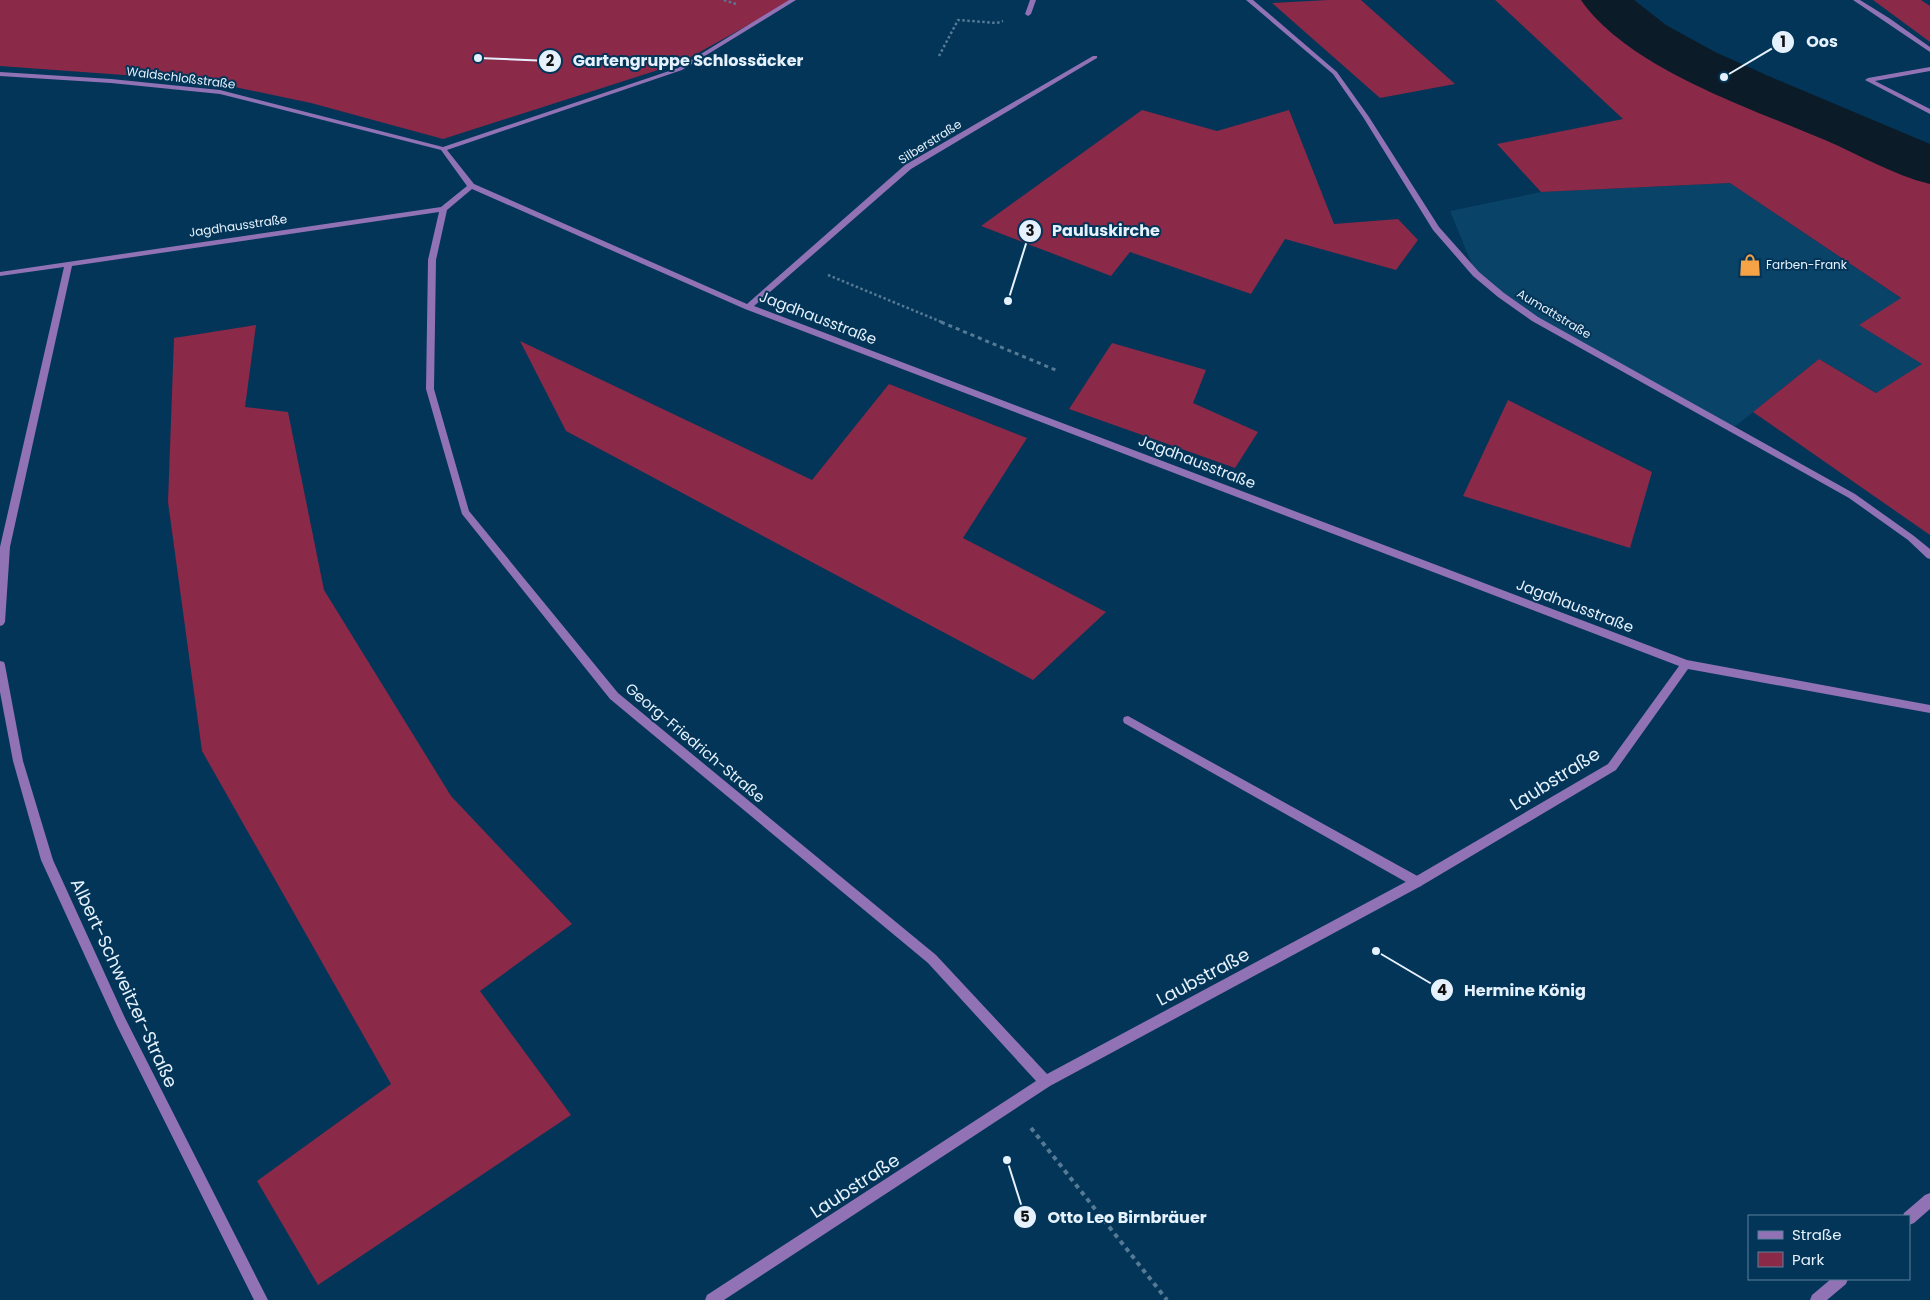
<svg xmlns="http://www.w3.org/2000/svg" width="1930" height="1300" font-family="Poppins,sans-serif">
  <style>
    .built { fill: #0a4368 }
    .green { fill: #8a2948 }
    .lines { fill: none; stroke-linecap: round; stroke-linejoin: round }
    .river { fill: #0b1b28; fill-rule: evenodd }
    .path-far2 { stroke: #567a95; stroke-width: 2.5; stroke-dasharray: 2.5 2.5; stroke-linecap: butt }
    .path-far1 { stroke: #567a95; stroke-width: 3; stroke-dasharray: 4 4; stroke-linecap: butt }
    .path { stroke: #567a95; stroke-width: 4; stroke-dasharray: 4.5 4.5; stroke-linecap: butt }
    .service { fill: #9172b4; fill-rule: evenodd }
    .minor { fill: #9172b4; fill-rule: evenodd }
    .labels { text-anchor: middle; stroke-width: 4; stroke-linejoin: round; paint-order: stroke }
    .far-street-label { font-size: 12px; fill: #e5f1fc; stroke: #033558 }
    .far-poi-label { font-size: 12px; fill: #e5f1fc; stroke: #033558; text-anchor: start }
    .street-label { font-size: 15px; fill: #e5f1fc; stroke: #033558 }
    .near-street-label { font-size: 18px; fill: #e5f1fc; stroke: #033558 }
    .leader { fill: none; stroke: #e5f1fc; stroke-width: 2 }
    .callout-dot { fill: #e5f1fc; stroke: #033558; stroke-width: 2 }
    .mark-label { font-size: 15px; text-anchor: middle; font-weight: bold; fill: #111 }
    .callout-label { font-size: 16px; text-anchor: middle; font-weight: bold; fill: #e5f1fc; stroke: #033558; stroke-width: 4; stroke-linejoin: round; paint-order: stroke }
  </style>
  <rect width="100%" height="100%" fill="#033558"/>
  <path class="built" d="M 1730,183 L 1902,299 L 1859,325 L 1923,364 L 1877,393 L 1819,359 L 1732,429 L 1535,319 L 1476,274 L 1450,211 L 1541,192 Z"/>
  <path class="green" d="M 0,0 L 793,0 L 680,63 L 443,139 L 311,103 L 206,81 L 0,66 Z
    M 1328,0 L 1361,0 L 1455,84 L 1380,98 L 1272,3 Z
    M 1495,0 L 1596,0 L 1653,51 L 1775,114 L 1930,181 L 1930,535 L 1753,412 L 1819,359 L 1876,393 L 1922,364 L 1859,325 L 1901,298 L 1730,183 L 1541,192 L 1497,144 L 1623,119 Z
    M 1873,0 L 1921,0 L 1930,6 L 1930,42 Z
    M 1142,110 L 1217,131 L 1289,110 L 1334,224 L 1398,219 L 1418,240 L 1396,270 L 1285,239 L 1251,294 L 1130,252 L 1111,276 L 981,226 Z
    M 256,325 L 245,407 L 288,412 L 324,590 L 451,796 L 572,924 L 480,991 L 571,1115 L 318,1285 L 257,1181 L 391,1084 L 202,751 L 168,502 L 174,338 Z
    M 520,341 L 812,480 L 889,384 L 1027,438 L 963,538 L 1106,612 L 1033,680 L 566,431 Z
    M 1112,343 L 1206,370 L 1193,403 L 1258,432 L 1235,468 L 1069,409 Z
    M 1508,400 L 1652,472 L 1630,548 L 1463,496 Z"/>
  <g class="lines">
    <path class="river" d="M 1581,0 L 1634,0 L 1666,25 L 1715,52 L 1773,78 L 1930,144 L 1930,184 C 1893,175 1860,155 1825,140 C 1750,108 1628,68 1581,0 Z"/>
    <path class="path-far2" d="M 724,0 L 736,4
      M 939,56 L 958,20 L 997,23 L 1003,21
      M 828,275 L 944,323"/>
    <path class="path-far1" d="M 941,322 L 1058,371"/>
    <path class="path" d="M 1031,1128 L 1167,1300"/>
    <path class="service" d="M 1030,0 L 1036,0 L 1031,14 L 1028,16 L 1025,14 Z
      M 1853,0 L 1860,0 L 1889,18 L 1930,47 L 1930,52 Z
      M 1930,67 L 1930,71 L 1875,81 L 1930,109 L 1930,114 L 1865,80 L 1868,78 Z
      M 1128,716 L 1421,878 L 1423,882 L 1421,886 L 1417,887 L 1413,886 L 1124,723 L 1123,720 L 1124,717 Z"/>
    <path class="minor" d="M 789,0 L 796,0 L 682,70 L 447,150 L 474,184 L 747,304 L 905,165 L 1093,56 L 1097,56 L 1097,58 L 911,169 L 754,306 L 1687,660 L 1930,705 L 1930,713 L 1688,669 L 1616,770 L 1421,886 L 1050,1086 L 724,1300 L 705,1300 L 707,1295 L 1036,1081 L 928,963 L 610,699 L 462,514 L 426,389 L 428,260 L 439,212 L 72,266 L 10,547 L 5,622 L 3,625 L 0,626 L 0,547 L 64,267 L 0,276 L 0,272 L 441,207 L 467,186 L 441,150 L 220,94 L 111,83 L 0,76 L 0,72 L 111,79 L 220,90 L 443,147 L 678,68 ZM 472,189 L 745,309 L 1679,666 L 1608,764 L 1413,878 L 1047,1074 L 936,955 L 618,693 L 469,511 L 434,389 L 436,260 L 447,210 Z
      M 1246,0 L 1253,0 L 1337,72 L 1369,117 L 1439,227 L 1479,272 L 1504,293 L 1538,317 L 1855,494 L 1914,536 L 1930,549 L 1930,559 L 1927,558 L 1908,540 L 1849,498 L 1532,321 L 1498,297 L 1473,276 L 1433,230 L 1363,117 L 1333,74 Z
      M 0,661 L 4,662 L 5,665 L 23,761 L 53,860 L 125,1018 L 268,1300 L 254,1300 L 117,1026 L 41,860 L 13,761 L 0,692 Z
      M 1930,1193 L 1930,1209 L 1914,1223 L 1909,1225 L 1909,1216 L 1903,1216 L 1904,1213 L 1925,1195 Z
      M 1831,1279 L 1848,1279 L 1846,1284 L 1827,1300 L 1810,1300 L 1812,1295 Z"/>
  </g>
  <defs>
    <symbol id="shop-bare" viewBox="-9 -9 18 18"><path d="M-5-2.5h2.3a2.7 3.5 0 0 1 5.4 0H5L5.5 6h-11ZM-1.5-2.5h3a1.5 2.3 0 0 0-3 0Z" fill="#f6a246" stroke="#033558" stroke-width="2.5" paint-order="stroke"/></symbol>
  </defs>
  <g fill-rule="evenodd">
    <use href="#shop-bare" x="1734" y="249" width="32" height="32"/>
  </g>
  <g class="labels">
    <g class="far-street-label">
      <text transform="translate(181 78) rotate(7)" y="4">Waldschloßstraße</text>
      <text transform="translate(930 142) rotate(-32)" y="4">Silberstraße</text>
      <text transform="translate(238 226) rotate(-8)" y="4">Jagdhausstraße</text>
      <text transform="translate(1554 314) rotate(31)" y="4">Aumattstraße</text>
    </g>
    <g class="far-poi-label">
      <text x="1766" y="269">Farben-Frank</text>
    </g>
    <g class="street-label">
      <text transform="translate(818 318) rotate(21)" y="5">Jagdhausstraße</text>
      <text transform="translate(1197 462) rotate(21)" y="5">Jagdhausstraße</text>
      <text transform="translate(1575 606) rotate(21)" y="5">Jagdhausstraße</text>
      <text transform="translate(695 743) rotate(40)" y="5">Georg-Friedrich-Straße</text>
    </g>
    <g class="near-street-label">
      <text transform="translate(1555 779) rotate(-32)" y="6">Laubstraße</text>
      <text transform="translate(1203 977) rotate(-28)" y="6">Laubstraße</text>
      <text transform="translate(124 983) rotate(65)" y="6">Albert-Schweitzer-Straße</text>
      <text transform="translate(855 1186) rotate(-33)" y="6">Laubstraße</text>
    </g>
  </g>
  <path class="leader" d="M1724 77L1783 42M478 58L550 61M1008 301L1030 231M1376 951L1442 990M1007 1160L1025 1217"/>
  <g class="callout-dot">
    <circle cx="1724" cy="77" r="5"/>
    <circle cx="478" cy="58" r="5"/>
    <circle cx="1008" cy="301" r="5"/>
    <circle cx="1376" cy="951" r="5"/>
    <circle cx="1007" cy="1160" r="5"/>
    <circle cx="1783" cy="42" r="12"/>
    <circle cx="550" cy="61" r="12"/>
    <circle cx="1030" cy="231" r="12"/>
    <circle cx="1442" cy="990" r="12"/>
    <circle cx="1025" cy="1217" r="12"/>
  </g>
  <g class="mark-label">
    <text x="1783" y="47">1</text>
    <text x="550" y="66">2</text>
    <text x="1030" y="236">3</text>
    <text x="1442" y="995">4</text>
    <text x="1025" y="1222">5</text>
  </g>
  <g class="callout-label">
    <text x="1822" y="47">Oos</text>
    <text x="688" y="66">Gartengruppe Schlossäcker</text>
    <text x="1106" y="236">Pauluskirche</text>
    <text x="1525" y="996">Hermine König</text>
    <text x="1127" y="1223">Otto Leo Birnbräuer</text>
  </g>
  <rect x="1748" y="1215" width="162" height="65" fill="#033558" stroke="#5d809a"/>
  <rect x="1758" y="1231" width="25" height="8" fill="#9172b4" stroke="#5d809a"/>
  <text x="1792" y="1240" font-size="15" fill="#e5f1fc">Straße</text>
  <rect x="1758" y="1252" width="25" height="15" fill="#8a2948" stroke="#5d809a"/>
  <text x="1792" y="1265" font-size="15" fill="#e5f1fc">Park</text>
</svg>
